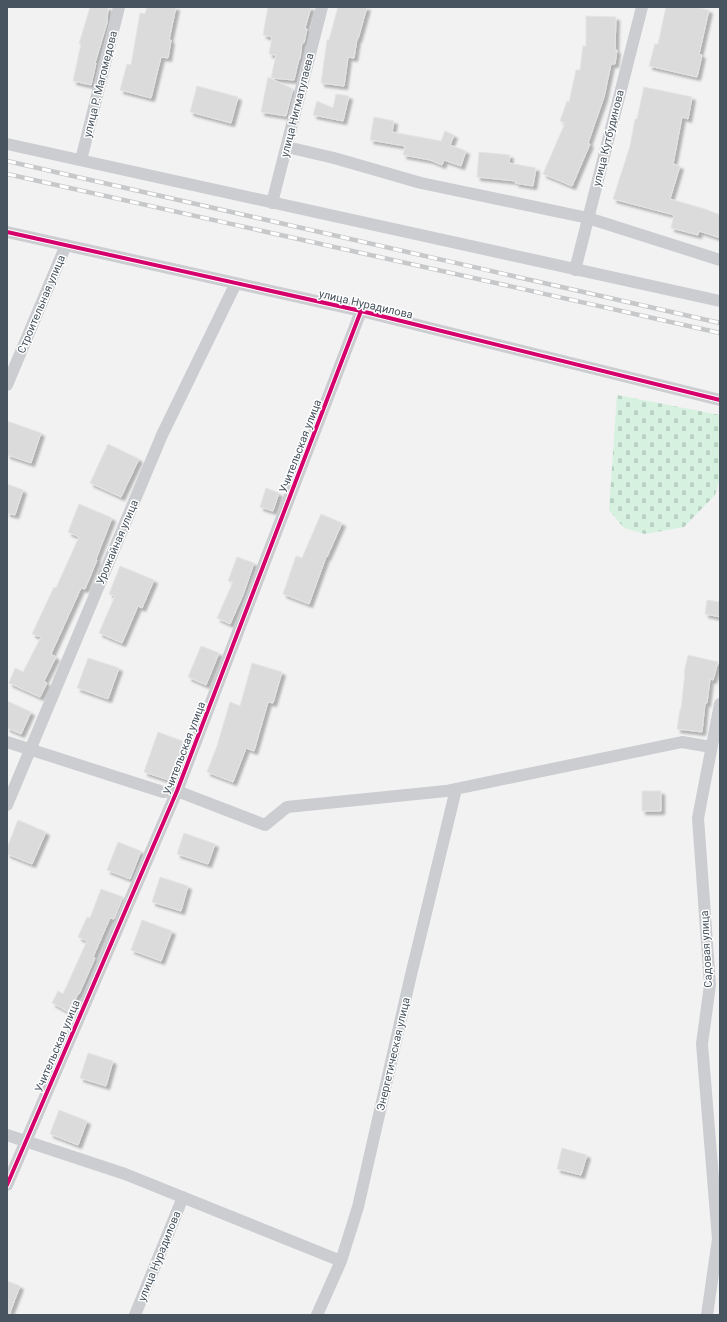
<svg xmlns="http://www.w3.org/2000/svg" width="727" height="1322" font-family="Roboto,sans-serif">
  <style>
    .cemetery { fill: url(#cemetery-stones) }
    .building { fill: #dbdbdc; stroke: #e3e4e5; filter: url(#shadow) }
    .lines { fill: none; stroke-linecap: round; stroke-linejoin: round }
    .minor { stroke: #cbcdd0; stroke-width: 12 }
    .rail-casing { stroke: #c7c8ca; stroke-width: 4.5 }
    .rail { stroke: #fff; stroke-width: 3; stroke-dasharray: 9; stroke-linecap: butt }
    .cycleway-casing { stroke: #fff; stroke-width: 6 }
    .cycleway { stroke: #d6006c; stroke-width: 4 }
    .labels { text-anchor: middle; stroke-width: 3; stroke-linejoin: round; paint-order: stroke }
    .street-label { font-size: 11px; fill: #48545f; stroke: #fff }
  </style>
  <defs>
    <pattern id="cemetery-stones" width="16" height="16" patternUnits="userSpaceOnUse"><rect width="16" height="16" fill="#d6f1e0"/><path d="M2 7V4a2 2 0 0 1 4 0v3zM10 15v-3a2 2 0 0 1 4 0v3z" fill="#b9d1c3"/></pattern>
    <filter id="shadow"><feDropShadow dx="3.5" dy="3.5" stdDeviation="1" flood-color="#0004"/></filter>
  </defs>
  <rect width="100%" height="100%" fill="#f2f2f2"/>
  <path class="cemetery" d="M 617,395 L 720,415 L 720,477 L 715,495 L 684,527 L 645,534 L 624,528 L 609,510 Z"/>
  <path class="building" d="M 90,7 L 108,7 L 107,23 L 95,63 L 96,63 L 91,85 L 73,81 L 81,44 L 79,44 Z
    M 147,7 L 176,7 L 169,40 L 171,40 L 168,58 L 161,57 L 151,98 L 120,90 L 127,64 L 131,65 L 140,13 L 145,14 Z
    M 268,7 L 311,7 L 305,28 L 307,29 L 304,43 L 302,42 L 300,59 L 299,59 L 294,80 L 271,78 L 276,55 L 269,54 L 272,37 L 263,35 Z
    M 338,7 L 367,7 L 358,39 L 357,39 L 354,58 L 348,57 L 344,86 L 321,83 L 327,40 L 329,40 Z
    M 666,7 L 694,7 L 709,10 L 699,54 L 702,55 L 697,77 L 649,66 L 655,44 L 658,44 Z
    M 586,16 L 616,17 L 615,50 L 617,50 L 615,64 L 611,64 L 604,97 L 588,143 L 590,144 L 572,186 L 543,174 L 565,123 L 560,121 L 567,101 L 569,102 L 576,70 L 580,70 L 583,46 L 586,46 Z
    M 268,77 L 293,89 L 286,116 L 261,112 Z
    M 197,86 L 238,97 L 231,123 L 190,112 Z
    M 644,87 L 692,97 L 688,119 L 682,117 L 673,164 L 680,166 L 670,199 L 705,209 L 720,215 L 720,238 L 699,231 L 698,235 L 671,228 L 674,215 L 613,199 L 630,146 L 635,119 L 637,119 Z
    M 336,94 L 349,96 L 343,121 L 313,115 L 317,101 L 333,108 Z
    M 374,117 L 394,121 L 392,132 L 441,141 L 445,131 L 454,135 L 450,145 L 466,151 L 461,166 L 444,160 L 442,165 L 430,160 L 403,155 L 405,146 L 370,140 Z
    M 479,152 L 510,155 L 509,163 L 536,168 L 533,186 L 515,183 L 516,181 L 477,177 Z
    M 7,421 L 41,433 L 31,463 L 7,455 Z
    M 108,444 L 139,459 L 121,497 L 90,483 Z
    M 7,484 L 23,490 L 15,515 L 7,513 Z
    M 266,488 L 279,493 L 273,511 L 260,507 Z
    M 79,504 L 112,518 L 96,559 L 97,560 L 85,589 L 81,588 L 51,654 L 56,657 L 44,681 L 47,683 L 40,697 L 9,683 L 15,668 L 23,672 L 41,637 L 32,634 L 54,587 L 56,588 L 79,537 L 68,532 Z
    M 321,514 L 342,523 L 327,557 L 326,557 L 309,604 L 283,594 L 296,556 L 302,558 Z
    M 237,557 L 254,563 L 243,595 L 230,624 L 217,618 L 233,582 L 228,581 Z
    M 120,566 L 154,580 L 142,608 L 138,606 L 122,643 L 99,633 L 115,596 L 109,594 Z
    M 707,600 L 720,602 L 720,617 L 705,614 Z
    M 201,646 L 219,653 L 206,685 L 188,677 Z
    M 688,655 L 718,662 L 713,680 L 710,679 L 707,703 L 705,703 L 702,732 L 677,729 L 680,709 L 681,709 L 685,673 L 684,673 Z
    M 88,658 L 119,668 L 108,699 L 77,688 Z
    M 252,663 L 282,672 L 273,703 L 268,702 L 254,751 L 246,748 L 233,782 L 207,772 L 217,746 L 230,702 L 240,706 Z
    M 7,701 L 31,712 L 21,734 L 7,728 Z
    M 158,732 L 185,742 L 171,781 L 144,772 Z
    M 642,791 L 661,791 L 661,811 L 642,811 Z
    M 18,820 L 46,832 L 32,864 L 7,854 L 7,848 Z
    M 184,833 L 215,844 L 208,864 L 177,854 Z
    M 118,842 L 141,851 L 130,879 L 107,870 Z
    M 160,877 L 188,886 L 181,911 L 152,902 Z
    M 101,889 L 123,897 L 114,919 L 110,918 L 93,957 L 95,958 L 79,994 L 78,994 L 69,1012 L 52,1003 L 58,991 L 63,994 L 87,941 L 78,937 L 87,917 L 90,918 Z
    M 142,920 L 172,931 L 161,961 L 131,950 Z
    M 88,1053 L 113,1061 L 106,1086 L 80,1078 Z
    M 59,1110 L 87,1121 L 78,1145 L 50,1134 Z
    M 562,1148 L 587,1155 L 581,1175 L 557,1169 Z
    M 7,1281 L 20,1286 L 9,1315 L 7,1315 Z"/>
  <g class="lines">
    <path class="minor" d="M 7,144 L 720,301
      M 287,147 L 334,158 L 421,183 L 588,218 L 720,260
      M 81,160 L 119,7
      M 272,203 L 322,7
      M 7,232 L 361,311 L 720,400
      M 575,270 L 642,7
      M 7,385 L 66,245
      M 7,742 L 163,792 L 177,791 L 265,825 L 287,807 L 446,791 L 682,742 L 711,747
      M 7,805 L 162,435 L 236,283
      M 7,1135 L 125,1174 L 341,1261
      M 7,1185 L 177,791 L 361,311
      M 135,1315 L 183,1197
      M 317,1315 L 341,1261 L 358,1207 L 410,979 L 456,789
      M 707,1315 L 718,1239 L 702,1044 L 710,985 L 698,818 L 720,704"/>
    <defs>
      <path id="rail" d="M 7,161 L 720,323
        M 7,174 L 720,333"/>
    </defs>
    <use href="#rail" class="rail-casing"/>
    <use href="#rail" class="rail"/>
    <defs>
      <path id="cycleway" d="M 7,232 L 361,311 L 720,400
        M 7,1185 L 177,791 L 361,311"/>
    </defs>
    <use href="#cycleway" class="cycleway-casing"/>
    <use href="#cycleway" class="cycleway"/>
  </g>
  <g class="labels">
    <g class="street-label">
      <text transform="translate(100 84) rotate(-76)" y="4">улица Р. Магомедова</text>
      <text transform="translate(297 105) rotate(-76)" y="4">улица Нигматулаева</text>
      <text transform="translate(608 138) rotate(-76)" y="4">улица Кутбудинова</text>
      <text transform="translate(41 304) rotate(-67)" y="4">Строительная улица</text>
      <text transform="translate(366 304) rotate(13)" y="4">улица Нурадилова</text>
      <text transform="translate(300 446) rotate(-69)" y="4">Учительская улица</text>
      <text transform="translate(117 542) rotate(-67)" y="4">Урожайная улица</text>
      <text transform="translate(184 748) rotate(-69)" y="4">Учительская улица</text>
      <text transform="translate(706 949) rotate(-93)" y="4">Садовая улица</text>
      <text transform="translate(57 1046) rotate(-67)" y="4">Учительская улица</text>
      <text transform="translate(393 1054) rotate(-77)" y="4">Энергетическая улица</text>
      <text transform="translate(159 1256) rotate(-68)" y="4">улица Нурадилова</text>
    </g>
  </g>
  <rect width="727" height="1322" fill="none" stroke="#48545f" stroke-width="16"/>
</svg>
